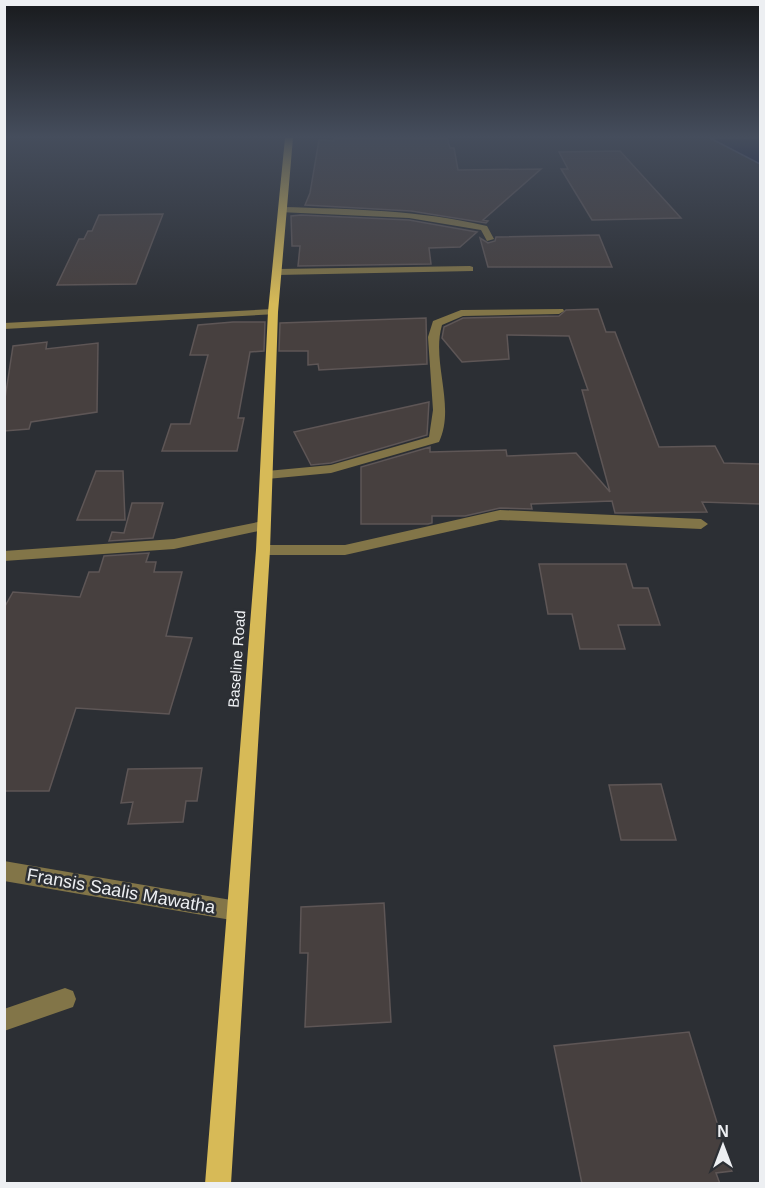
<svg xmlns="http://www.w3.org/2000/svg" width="765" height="1188" font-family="Helvetica,sans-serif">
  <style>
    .water { fill: #03103b; stroke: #495372; stroke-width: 1.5 }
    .building { fill: #47403f; stroke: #5e5656; stroke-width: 1.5 }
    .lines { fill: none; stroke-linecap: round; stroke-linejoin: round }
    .minor { fill: #827548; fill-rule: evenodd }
    .major { fill: #d7ba57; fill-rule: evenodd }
    .labels { text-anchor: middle; stroke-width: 5; stroke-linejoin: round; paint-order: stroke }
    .street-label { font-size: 15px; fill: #edeff2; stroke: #2c2f34 }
    .near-street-label { font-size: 18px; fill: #edeff2; stroke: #2c2f34 }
  </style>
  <rect width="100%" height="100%" fill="#2c2f34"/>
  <path class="water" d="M 710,138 L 760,138 L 760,164 Z"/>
  <path class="building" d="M 334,138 L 447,138 L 450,148 L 454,148 L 458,170 L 541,169 L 483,220 L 488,221 L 486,223 L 411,211 L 305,205 L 310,193 L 319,140 L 334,141 Z
    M 620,151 L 681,218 L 592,220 L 561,169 L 568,169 L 559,152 Z
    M 163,214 L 136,284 L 57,285 L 79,239 L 84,239 L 88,231 L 92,231 L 99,215 Z
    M 301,215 L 409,220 L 477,232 L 460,247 L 429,248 L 431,264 L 298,266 L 300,246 L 292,246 L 291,216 Z
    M 599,235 L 612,267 L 488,267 L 480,238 L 488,243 L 495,241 L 496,237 Z
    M 598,309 L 606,332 L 615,332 L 659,447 L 715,446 L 724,463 L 760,464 L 760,504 L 702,502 L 707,512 L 625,513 L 615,513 L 612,501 L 531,504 L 532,509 L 500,508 L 465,516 L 432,516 L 432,523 L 428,524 L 361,524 L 361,467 L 430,447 L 430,452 L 506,450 L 507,456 L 576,453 L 610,492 L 582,390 L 588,390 L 569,336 L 507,335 L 509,359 L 462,362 L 442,338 L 444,327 L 463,318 L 559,316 L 566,310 Z
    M 426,318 L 427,364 L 319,370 L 318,364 L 308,365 L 308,351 L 279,351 L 280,323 Z
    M 233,322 L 265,322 L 264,351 L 250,352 L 238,418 L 244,418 L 237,451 L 162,451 L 171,424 L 190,424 L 208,355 L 190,355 L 198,325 Z
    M 47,342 L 46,349 L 98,343 L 97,412 L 31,422 L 29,429 L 4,431 L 4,405 L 13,346 Z
    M 429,402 L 427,435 L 331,463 L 311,465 L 294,432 Z
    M 96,471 L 123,471 L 125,520 L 77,520 Z
    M 132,503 L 163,503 L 153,538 L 109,541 L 112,532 L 124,533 Z
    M 149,553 L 146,562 L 156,562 L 154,572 L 182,572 L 166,636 L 192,638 L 169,714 L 76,708 L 49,791 L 4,791 L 4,608 L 13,592 L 80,597 L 89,572 L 99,572 L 104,556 Z
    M 539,564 L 626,564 L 633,588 L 648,588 L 660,625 L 618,625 L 625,649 L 580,649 L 572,614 L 548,614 Z
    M 202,768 L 197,801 L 186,801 L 183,822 L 128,824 L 133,802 L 121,803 L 128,769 Z
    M 661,784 L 676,840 L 621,840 L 609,785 Z
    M 384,903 L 391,1022 L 305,1027 L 308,953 L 300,953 L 301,907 Z
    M 689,1032 L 732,1171 L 716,1173 L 720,1184 L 582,1184 L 554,1046 Z"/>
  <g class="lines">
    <path class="minor" d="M 282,207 C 351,209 420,210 487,226 L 494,239 L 487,241 L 481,230 L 409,218 L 279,212 L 278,210 Z
      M 470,266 L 473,267 L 473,271 L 277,275 L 272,272 L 277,269 Z
      M 273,309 L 278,312 L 277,314 L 4,329 L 4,323 Z
      M 563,309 L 564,311 L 559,314 L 463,316 L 442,325 C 431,362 456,406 439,442 L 331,473 L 267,479 L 261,475 L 267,471 L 331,465 L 429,437 L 433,410 L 428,337 L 433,321 L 461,310 Z
      M 500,510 L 701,519 L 708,524 L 701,529 L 500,520 L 345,555 L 263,555 L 256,550 L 263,545 L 345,545 Z
      M 263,521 L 270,526 L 268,529 L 174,549 L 4,561 L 4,551 L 174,539 Z
      M 4,861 L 237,901 L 244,904 L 247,911 L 244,918 L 237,921 L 4,881 Z
      M 65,988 L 73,991 L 76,999 L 73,1007 L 4,1031 L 4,1009 Z"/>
    <path class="major" d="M 285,138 L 293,138 L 278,312 L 270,550 L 231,1184 L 205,1184 L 256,550 L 268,312 Z"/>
  </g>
  <linearGradient id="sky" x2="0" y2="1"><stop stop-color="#181a1d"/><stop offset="0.45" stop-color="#454d5c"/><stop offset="1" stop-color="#454d5c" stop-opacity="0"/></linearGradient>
  <rect width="765" height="304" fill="url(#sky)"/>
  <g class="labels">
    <g class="street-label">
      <text transform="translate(237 659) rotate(-86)" y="5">Baseline Road</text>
    </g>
    <g class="near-street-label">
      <text transform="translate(121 891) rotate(10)" y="6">Fransis Saalis Mawatha</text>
    </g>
  </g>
  <rect width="765" height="1188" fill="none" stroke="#edeff2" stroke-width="12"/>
  <g transform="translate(723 1146)" stroke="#2c2f34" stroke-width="4.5" paint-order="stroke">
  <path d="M0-4.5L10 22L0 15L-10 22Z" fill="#edeff2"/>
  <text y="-9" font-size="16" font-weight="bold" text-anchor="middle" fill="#edeff2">N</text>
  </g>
</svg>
